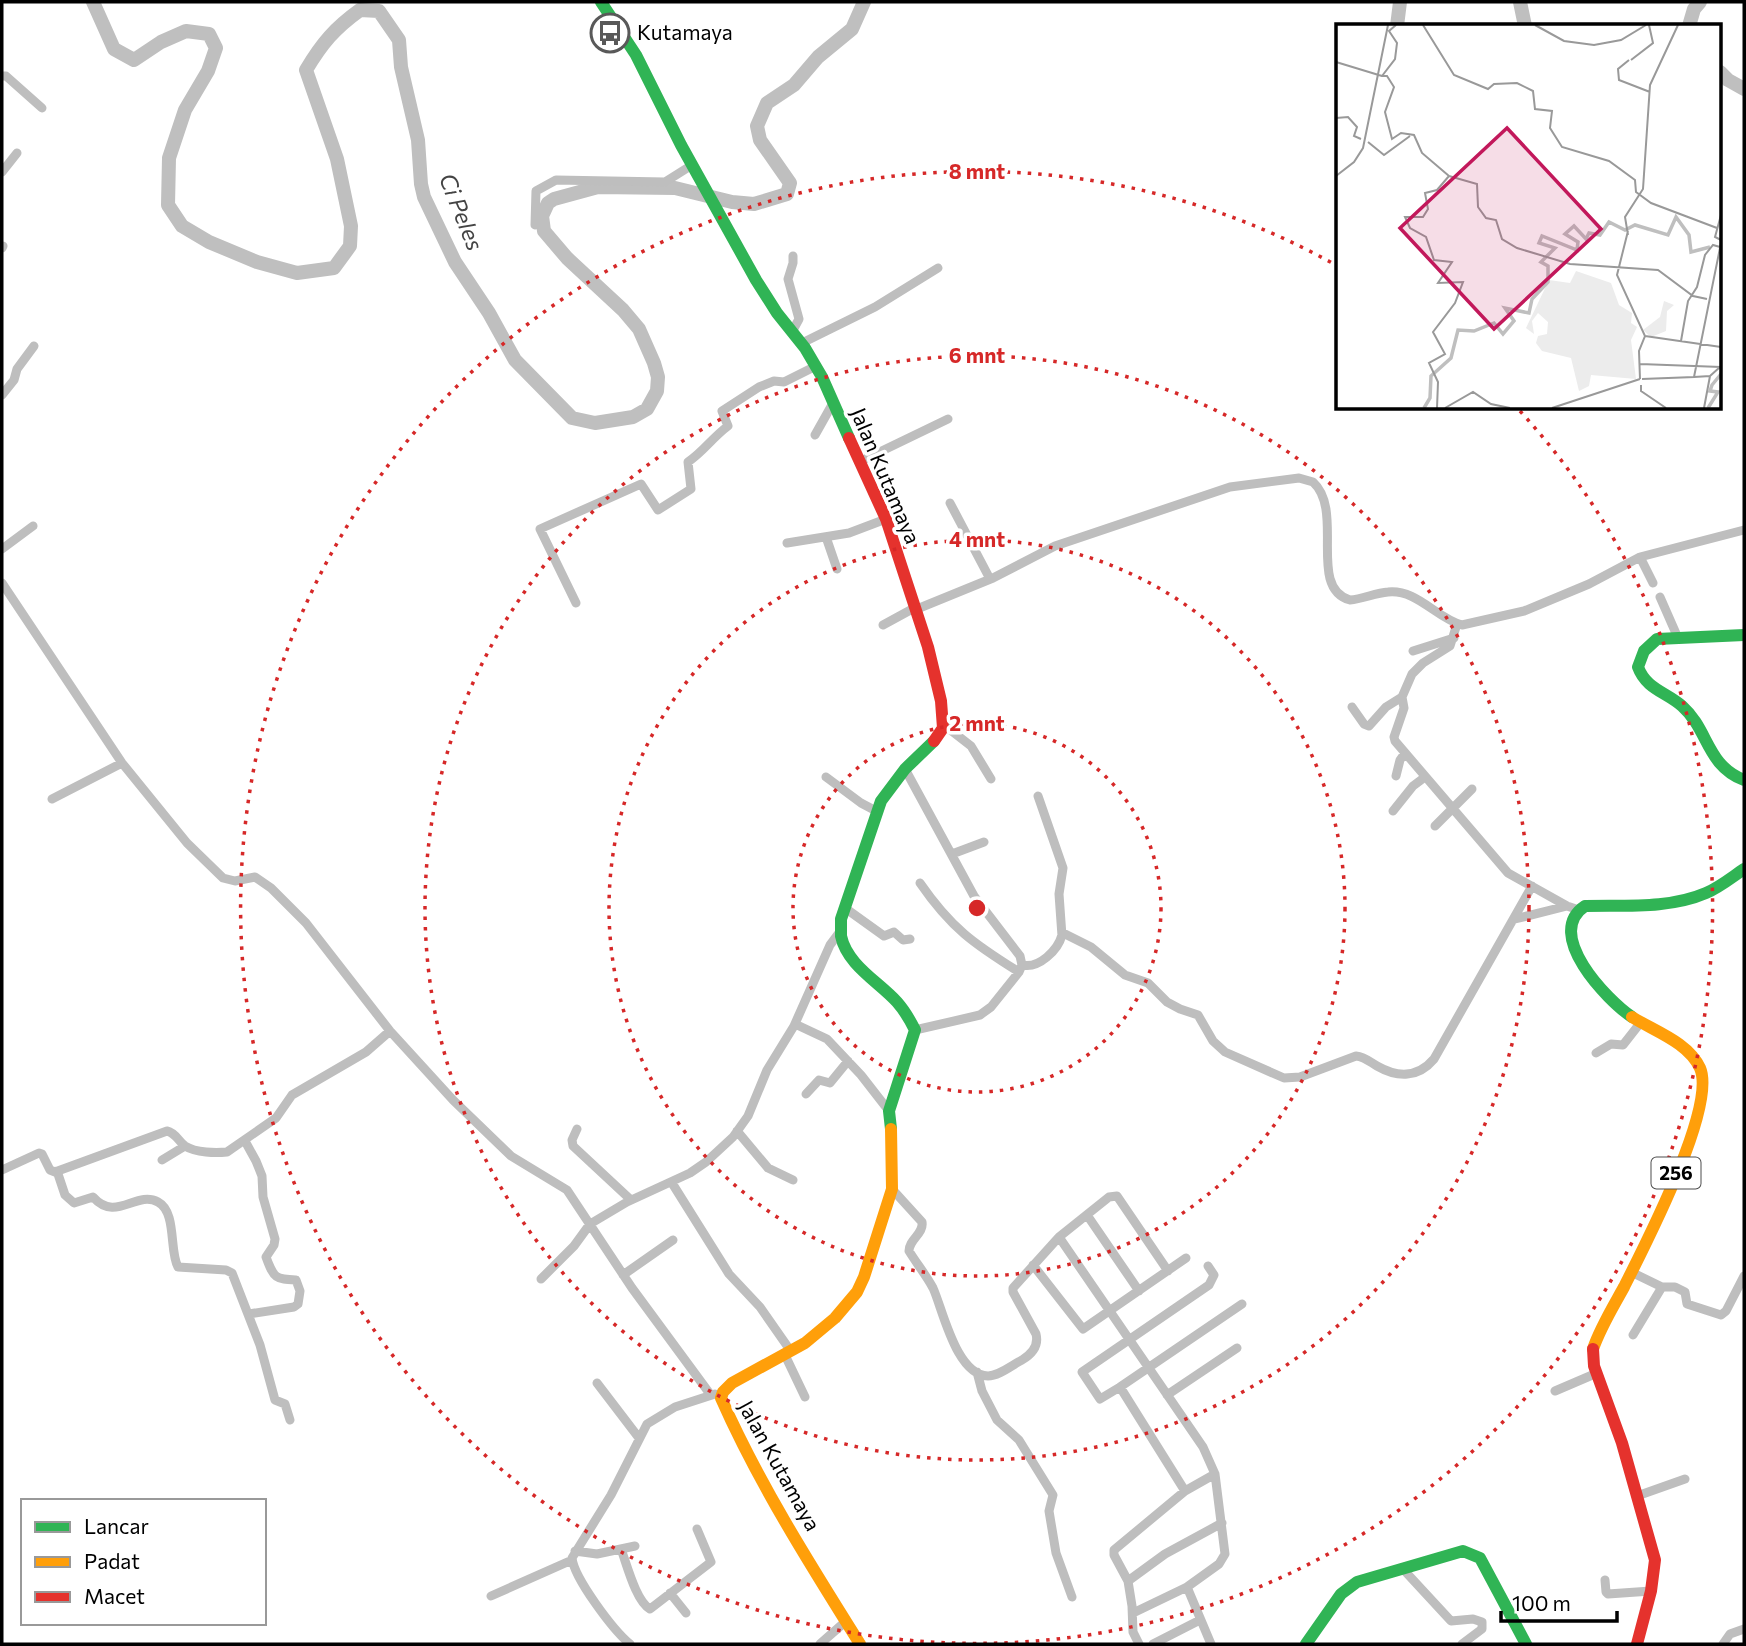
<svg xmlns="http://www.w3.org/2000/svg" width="1746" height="1646" font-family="Commissioner,sans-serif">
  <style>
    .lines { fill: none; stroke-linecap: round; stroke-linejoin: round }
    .river { stroke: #bfbfbf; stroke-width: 14 }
    .street { stroke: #bebebe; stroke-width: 9 }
    .fast { stroke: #30b455; stroke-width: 12 }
    .slow { stroke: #ff9f0a; stroke-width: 12 }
    .jam { stroke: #e5322d; stroke-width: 12 }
    .ring { fill: none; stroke: #d62828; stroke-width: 3.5; stroke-dasharray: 3.5 7 }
    .labels { text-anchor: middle; stroke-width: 7; stroke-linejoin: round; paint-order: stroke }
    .shield { fill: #fff; stroke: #4c4c4c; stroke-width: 2 }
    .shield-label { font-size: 19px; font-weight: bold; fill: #000 }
    .poi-label { font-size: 21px; fill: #000; stroke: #fff; text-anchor: start }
    .street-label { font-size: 21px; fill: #000; stroke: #fff }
    .water-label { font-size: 23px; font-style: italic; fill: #444; stroke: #fff }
    .inset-river { fill: none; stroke: #bfbfbf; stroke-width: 3.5 }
    .inset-road { fill: none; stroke: #999; stroke-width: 2 }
    .view { fill: #c2185b; fill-opacity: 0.15; stroke: #c2185b; stroke-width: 3.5 }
    .inset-edge { fill: none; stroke: #000; stroke-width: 3.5 }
    .centre { fill: #d62828; stroke: #fff; stroke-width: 3.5 }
    .ring-label { font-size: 21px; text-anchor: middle; font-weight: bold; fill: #d62828; stroke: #fff; stroke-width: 7; stroke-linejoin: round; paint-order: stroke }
  </style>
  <rect width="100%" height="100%" fill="#fff"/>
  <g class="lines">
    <path class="river" d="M 93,2 L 114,49 L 134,60 L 161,42 L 186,31 L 209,34 L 216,48 L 208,71 L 185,110 L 169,158 L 168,205 L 182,226 L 209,242 L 257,262 L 297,273 L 334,268 L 350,246 L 351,226 L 337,159 L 306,70 C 322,43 335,28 360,10 L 379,11 L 399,40 L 401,67 L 418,140 L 421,184 L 424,197 L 455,262 L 489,313 L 515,360 L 572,418 L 595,423 L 633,417 L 647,409 L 657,391 L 658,377 L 654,363 L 639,329 L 623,310 L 567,258 L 544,231 L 542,216 L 548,203 L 554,199 L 598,187 L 675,188 L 732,202 L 754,204 L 787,194 L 790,183 L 760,140 L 757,126 L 767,103 L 794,85 L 818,57 L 852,29 L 864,2
      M 1520,2 L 1525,26
      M 1397,26 L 1400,2
      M 1689,26 L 1694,9 L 1700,2
      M 1720,72 L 1728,80 L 1744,89"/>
    <path class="street" d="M 2,76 L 6,76 L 42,108
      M 2,172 L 17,153
      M 535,225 L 536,191 L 556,180 L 665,182 L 692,165
      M 2,248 L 3,246
      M 792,332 L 799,319 L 788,279 L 793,263 L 793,256
      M 802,343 L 875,307 L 938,268
      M 2,395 L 14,380 L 17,369 L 34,346
      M 815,435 L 833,403
      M 861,461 L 948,419
      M 950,503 L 990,579
      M 826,537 L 837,569
      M 787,543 L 849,533 L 886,519
      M 2,549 L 33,526
      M 1640,557 L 1653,583
      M 2,583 L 122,763 L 187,843 L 223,878 L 235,881 L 255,877 L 271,888 L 306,923 L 390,1031 L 453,1100 L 511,1156 L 567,1190 L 632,1288 L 710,1394
      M 1660,597 L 1678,638
      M 576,603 L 540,529 L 641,484 L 658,510 L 691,489 L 688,462 C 704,451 712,438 728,426 L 722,411 L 759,387 L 774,381 L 784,382 L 816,366
      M 917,609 L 993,578 L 1055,546 L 1230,487 L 1299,478 L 1313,482 C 1345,511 1307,588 1350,600 C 1363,599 1375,593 1388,592 C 1417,589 1436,618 1462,625 L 1524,611 L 1589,584 L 1640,557 L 1744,530
      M 1457,624 L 1450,646 L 1423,663 L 1412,674 L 1402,697 L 1404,708 L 1394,737 L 1395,741 L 1508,873 L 1567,906 L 1579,910
      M 883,625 L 916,607
      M 1413,651 L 1454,638
      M 1352,707 L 1364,724 L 1369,726 L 1386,707 L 1402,697
      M 944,725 L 971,746 L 991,779
      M 905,769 L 974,896 L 1020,956 L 1022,965 L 1019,972 L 991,1007 L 980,1015 L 915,1030
      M 1396,776 L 1400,760 L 1405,753
      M 826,777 L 861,803 L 878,812
      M 1038,796 L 1063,868 L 1059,894 L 1062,936
      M 52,799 L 122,763
      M 1393,811 L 1413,786 L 1425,777
      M 1435,826 L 1472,789
      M 952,854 L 984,842
      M 920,883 C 951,928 974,944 1019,972
      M 845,908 L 884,936 L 894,932 L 903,940 L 910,939
      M 1515,919 L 1567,906
      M 1022,965 C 1039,969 1058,950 1062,935 L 1065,934 L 1091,947 L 1125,975 L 1148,983 L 1167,1002 L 1180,1009 L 1198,1015 L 1213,1041 L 1225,1052 L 1284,1078 L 1300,1077 L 1356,1056 C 1365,1057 1370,1062 1377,1066 C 1398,1078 1418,1078 1434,1059 L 1532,886
      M 795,1024 L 827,1039 L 861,1075 L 889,1111
      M 1596,1053 L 1611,1044 L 1623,1045 L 1641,1022
      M 806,1094 L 819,1080 L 830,1083 L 848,1061
      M 577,1129 L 572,1140 L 573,1146 L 631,1200
      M 737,1131 L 768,1168 L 793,1180
      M 245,1141 L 256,1161 L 262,1176 L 263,1197 L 275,1239 L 274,1245 L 266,1257 C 274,1279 276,1279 296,1280 L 300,1291 L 298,1304 L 294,1307 L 249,1314
      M 162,1160 L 185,1146
      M 2,1170 L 39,1153 L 42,1154 L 50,1170 L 55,1172 L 167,1131 C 176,1133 178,1141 185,1146 C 196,1153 216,1153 227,1152 L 276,1118 L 292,1095 L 366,1052 L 390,1031
      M 57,1171 L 65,1195 L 74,1203 L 93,1197 C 116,1223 136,1190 158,1202 C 177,1212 169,1251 178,1267 L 226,1270 L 232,1273 L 260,1345 L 275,1400 L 285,1404 L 290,1420
      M 672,1183 L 729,1274 L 760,1307 L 790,1350
      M 892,1189 L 922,1222 C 924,1234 909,1239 909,1251 C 917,1264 926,1275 933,1288 C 943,1310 956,1375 988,1376 C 999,1376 1012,1365 1022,1360 C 1032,1354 1039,1346 1036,1334 L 1013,1292 L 1013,1288 L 1059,1237 L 1109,1197 L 1117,1196 L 1168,1271
      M 1087,1215 L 1139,1291
      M 1059,1237 L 1203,1447 L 1215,1474 L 1225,1554 L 1219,1564 L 1187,1587 L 1211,1644
      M 1033,1265 L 1083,1329 L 1186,1258
      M 1631,1272 L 1662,1287 L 1675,1287 L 1685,1292 L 1687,1304 L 1721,1315 L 1726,1311 L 1744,1276
      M 623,1275 L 673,1240
      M 541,1279 L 574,1246 L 590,1224 L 627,1202 L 690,1173 L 706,1162 L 733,1137 L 748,1116 L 767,1070 L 794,1026 L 830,945 L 839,933
      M 1633,1335 L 1662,1287
      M 784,1353 L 805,1397
      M 977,1372 L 982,1391 L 997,1420 L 1019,1440 L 1053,1495 L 1049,1511 L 1056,1553 L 1072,1597
      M 597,1383 L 639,1438
      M 1120,1387 L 1100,1399 L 1082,1372 L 1209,1285 L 1214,1275 L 1208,1266
      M 1555,1391 L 1597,1373
      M 1167,1395 L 1237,1348
      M 1215,1474 L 1185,1491 L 1120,1387 L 1242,1304
      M 1637,1496 L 1685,1479
      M 621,1549 C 627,1565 636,1601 650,1609 L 711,1562 L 697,1529
      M 575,1551 L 597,1554 L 635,1546
      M 1402,1568 L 1451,1621 L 1473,1619 L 1482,1622 L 1482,1629 L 1462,1644
      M 1605,1580 L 1606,1592 L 1608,1594 L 1651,1591
      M 1128,1581 L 1165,1554 L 1222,1523
      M 670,1593 L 686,1613
      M 491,1596 L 572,1560
      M 1133,1613 L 1187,1587
      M 630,1644 C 613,1630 574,1578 572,1558 L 611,1495 L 647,1424 L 675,1407 L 715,1394
      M 820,1644 L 845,1622
      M 1139,1644 L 1133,1632 L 1132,1606 L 1128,1581 L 1114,1555 L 1114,1550 L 1185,1491
      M 1153,1644 L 1200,1620
      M 1723,1644 L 1730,1634 L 1744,1629"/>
    <path class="fast" d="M 601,2 L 636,55 L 681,145 L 756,280 L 777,313 L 805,348 L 822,377 L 849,438
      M 1744,635 L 1657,639 L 1644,651 L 1638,667 C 1646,689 1666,692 1682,706 C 1709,730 1706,765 1744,780
      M 1632,1017 C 1607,1000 1543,934 1585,906 C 1625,905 1669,909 1706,893 C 1720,887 1732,877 1744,869
      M 891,1129 L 889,1111 L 915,1030 C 910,1020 905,1011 897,1002 C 879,982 847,965 841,936 C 841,930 841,924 841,919 L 881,801 L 905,769 L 934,741
      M 1306,1644 L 1341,1594 L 1357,1582 L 1463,1551 L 1480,1558 L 1526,1644"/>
    <path class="slow" d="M 1593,1349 C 1600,1328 1613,1307 1624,1287 C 1644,1247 1717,1107 1700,1068 C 1688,1042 1654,1031 1632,1017
      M 860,1644 C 811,1566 758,1482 721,1398 L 723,1392 L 732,1383 L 805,1343 L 835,1318 L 857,1292 L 864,1277 L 892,1189 L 891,1129"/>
    <path class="jam" d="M 849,438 L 886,519 L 928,647 L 941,701 L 943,728 L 934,741
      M 1593,1349 L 1594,1366 L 1622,1443 L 1655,1560 L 1651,1591 L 1637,1644"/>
  </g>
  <g class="ring">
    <circle cx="977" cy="908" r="184"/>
    <circle cx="977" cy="908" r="368"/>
    <circle cx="977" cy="908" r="552"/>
    <path d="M1520 411A736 736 0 1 1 1334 264"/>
  </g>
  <defs>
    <symbol id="bus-ring" viewBox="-11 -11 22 22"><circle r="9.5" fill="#fff" stroke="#595959" stroke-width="1.5"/><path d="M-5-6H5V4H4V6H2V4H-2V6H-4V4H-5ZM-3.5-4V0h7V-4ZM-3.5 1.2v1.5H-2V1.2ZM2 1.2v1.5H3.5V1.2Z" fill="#595959"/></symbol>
  </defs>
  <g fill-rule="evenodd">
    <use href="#bus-ring" x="588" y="11" width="44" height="44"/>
  </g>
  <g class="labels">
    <rect class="shield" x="1651.5" y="1157.5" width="49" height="31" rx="5"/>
    <g class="shield-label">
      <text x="1676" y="1180">256</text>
    </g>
    <g class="poi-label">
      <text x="637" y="40">Kutamaya</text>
    </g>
    <g class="street-label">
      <text transform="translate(885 476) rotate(67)" y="7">Jalan Kutamaya</text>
      <text transform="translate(779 1466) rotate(61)" y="7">Jalan Kutamaya</text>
    </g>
    <g class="water-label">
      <text transform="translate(461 212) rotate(68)" y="8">Ci Peles</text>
    </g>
  </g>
  <g transform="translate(1336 24)">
    <rect width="385" height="385" fill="#fff"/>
    <path d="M 240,247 L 275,259 L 283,281 L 296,289 L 295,299 L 301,303 L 295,316 L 300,355 L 255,351 L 253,362 L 243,367 L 235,334 L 206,327 L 200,319 L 202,312 L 211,310 L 212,298 L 202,289 L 196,297 L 198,310 L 190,304 L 213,256 L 234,259 ZM 328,277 L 338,281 L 331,287 L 330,307 L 315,313 L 307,306 L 324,293 Z" fill="#ececec"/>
    <path class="inset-river" d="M 88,384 L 94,374 L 95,352 L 115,334 L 122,306 L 138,307 L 158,299 L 167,310 L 178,297 L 169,284 L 193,289 L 196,275 L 212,258 L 212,242 L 205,238 L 219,224 L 203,219 L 206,212 L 241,226 L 242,218 L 229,210 L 238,202 L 250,215 L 253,209 L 264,211 L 273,198 L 289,206 L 299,201 L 332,211 L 340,193 L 353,211 L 355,228 L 374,223M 372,384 L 382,368 L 374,367 L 376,361 L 385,350"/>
    <path class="inset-road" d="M 87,1 L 118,51 L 152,65 L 158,60 L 181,59 L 197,67 L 199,85 L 216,87 L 214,104 L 226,123 L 273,137 L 299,156 L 300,168 L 315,179 L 381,204M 199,1 L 228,17 L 258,21 L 285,16 L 310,1M 293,36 L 282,45 L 283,56 L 314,68M 295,36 L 317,19 L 313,1M 0,38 L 46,52M 45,52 L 51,52 L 58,63 L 49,88 L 56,115 L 65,109 L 78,111 L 86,129 L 113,152M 46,52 L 59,35 L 61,19 L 53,7 L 60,1M 0,94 L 12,93 L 21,103 L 18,112 L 25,115M 32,118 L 48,131 L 74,112M 0,152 L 18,138 L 27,124 L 52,1M 113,152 L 141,160 L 142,183 L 150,194 L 160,196 L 166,215 L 181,224 L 234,240 L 322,246 L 357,272 L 371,275M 385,191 L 379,213 L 385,216M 292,207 L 281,251 L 309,312 L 303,327 L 304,355M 292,211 L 289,193 L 307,165 L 314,61 L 342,1M 309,312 L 385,323M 345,317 L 352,277 L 361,263 L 369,231 L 377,221 L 384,223M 304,340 L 385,343M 358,353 L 374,352 L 384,343M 306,355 L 358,353 L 385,219M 305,361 L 305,367 L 330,384M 101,384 L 102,358 L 93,339 L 109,330 L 97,308 L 119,279 L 127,258 L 102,259 L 116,238 L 98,236 L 90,213 L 74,204 L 69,193 L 87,193 L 92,185 L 89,169 L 101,166 L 113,152M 109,384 L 137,368 L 155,380 L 174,384M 216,384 L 304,355M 368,384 L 374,352"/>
    <path class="view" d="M 171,104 L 265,205 L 158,305 L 64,204 Z"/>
    <rect width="385" height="385" class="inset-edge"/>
  </g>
  <circle cx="977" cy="908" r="10" class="centre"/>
  <g class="ring-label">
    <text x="977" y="179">8 mnt</text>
    <text x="977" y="363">6 mnt</text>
    <text x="977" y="547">4 mnt</text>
    <text x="977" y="731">2 mnt</text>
  </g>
  <rect width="1746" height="1646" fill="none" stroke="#000000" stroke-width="7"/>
  <rect x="21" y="1499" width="245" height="126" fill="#ffffff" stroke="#999999" stroke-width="2"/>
  <rect x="35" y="1522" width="35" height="10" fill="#30b455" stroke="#999999" stroke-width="2"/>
  <text x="84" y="1534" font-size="21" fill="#000000">Lancar</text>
  <rect x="35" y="1557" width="35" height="10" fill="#ff9f0a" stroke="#999999" stroke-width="2"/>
  <text x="84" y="1569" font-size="21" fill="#000000">Padat</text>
  <rect x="35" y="1592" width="35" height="10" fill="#e5322d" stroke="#999999" stroke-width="2"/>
  <text x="84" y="1604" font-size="21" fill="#000000">Macet</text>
  <path d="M1501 1611v10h116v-10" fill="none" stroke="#000000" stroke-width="3.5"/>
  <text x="1512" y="1611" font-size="21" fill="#000000" stroke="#ffffff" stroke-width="5" paint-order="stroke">100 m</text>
</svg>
